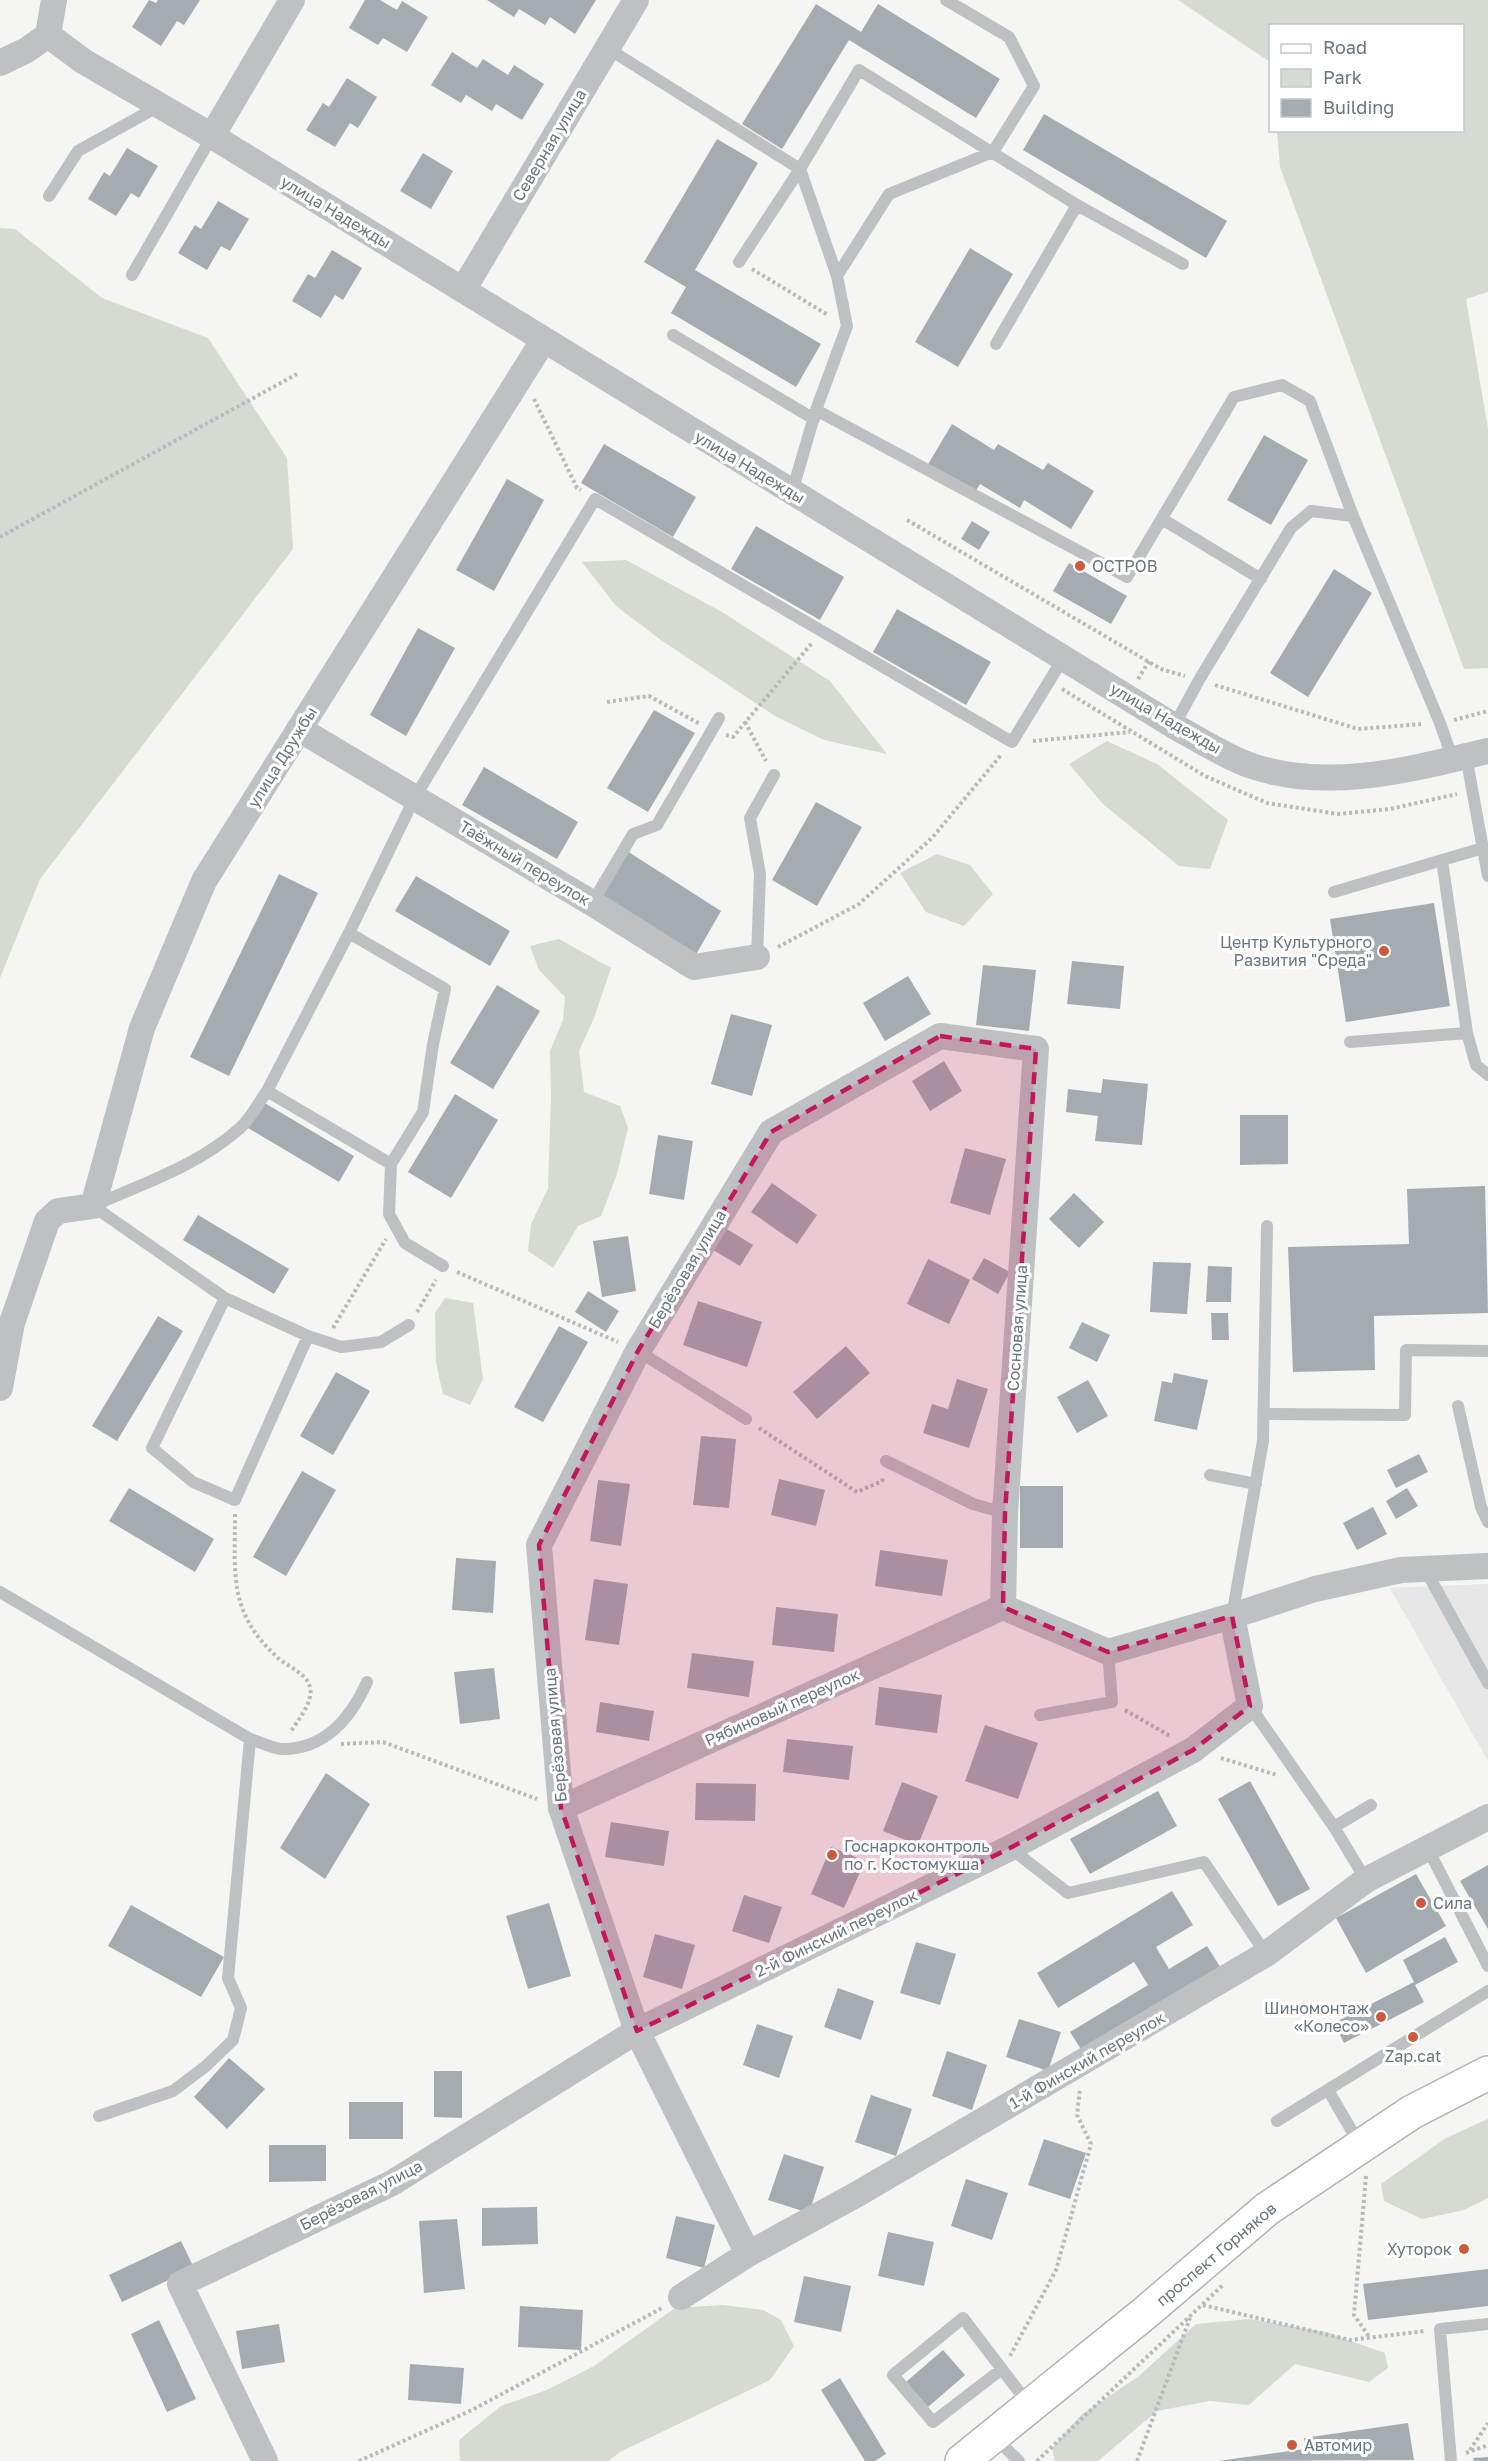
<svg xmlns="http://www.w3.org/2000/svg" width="1488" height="2461" font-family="'Golos Text',sans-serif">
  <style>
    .built { fill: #e6e7e6 }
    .green { fill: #d5dad2 }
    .building { fill: #a5acb1 }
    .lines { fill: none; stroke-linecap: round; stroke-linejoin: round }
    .secondary-casing { stroke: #b0b5b8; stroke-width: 36 }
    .path { stroke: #b7babc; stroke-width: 4; stroke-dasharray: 3 3; stroke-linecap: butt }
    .lane { stroke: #bdc1c4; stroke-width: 12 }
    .street { stroke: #bdc1c4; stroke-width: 26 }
    .secondary { stroke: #fff; stroke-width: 33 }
    .marked { fill: #c2185b; fill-opacity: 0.2; stroke: #c2185b; stroke-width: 4.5; stroke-dasharray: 12 8; stroke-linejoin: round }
    .poi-dot { fill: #cd593b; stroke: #fff; stroke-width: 2 }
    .labels { text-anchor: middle; stroke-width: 6; stroke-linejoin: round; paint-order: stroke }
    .street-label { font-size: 16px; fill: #687680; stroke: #fff }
    .poi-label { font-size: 16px; fill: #687680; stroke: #fff; text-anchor: start }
  </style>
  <rect width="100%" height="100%" fill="#f5f5f2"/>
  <path class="built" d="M 1488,1584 L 1488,1761 L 1390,1588 Z"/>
  <path class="green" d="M 1178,0 L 1488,0 L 1488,292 L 1466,299 L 1488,429 L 1488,668 L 1464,669 L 1280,167 L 1277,131 L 1462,130 L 1462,26 L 1270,26 L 1270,62 Z
    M 0,228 L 15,229 L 102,298 L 208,338 L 287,458 L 293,549 L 40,879 L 0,978 Z
    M 626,560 L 722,612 L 830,681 L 887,754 L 824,740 L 775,716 L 661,640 L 616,606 L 582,562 Z
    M 1107,741 L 1157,764 L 1228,820 L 1210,869 L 1179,866 L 1103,804 L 1069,764 Z
    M 937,854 L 970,865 L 993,894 L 964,926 L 926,912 L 900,873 Z
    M 559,939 L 611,968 L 594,1018 L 579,1051 L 584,1092 L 620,1106 L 628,1128 L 617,1174 L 601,1216 L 578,1226 L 553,1268 L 528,1251 L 531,1224 L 548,1189 L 551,1098 L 550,1051 L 563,1020 L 565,997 L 539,970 L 530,946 Z
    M 445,1298 L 473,1303 L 483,1379 L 470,1405 L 443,1394 L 436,1363 L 435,1313 Z
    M 1488,2119 L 1488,2198 L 1464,2210 L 1422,2219 L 1384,2201 L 1381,2184 L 1446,2138 Z
    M 723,2305 L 763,2310 L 781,2320 L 794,2346 L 770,2380 L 620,2452 L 608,2461 L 460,2461 L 459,2440 L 501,2406 L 547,2390 L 594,2366 L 675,2308 Z
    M 1250,2319 L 1325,2332 L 1385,2353 L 1388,2368 L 1369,2382 L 1295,2364 L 1249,2405 L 1210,2401 L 1157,2411 L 1098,2461 L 1055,2461 L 1052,2448 L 1081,2415 L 1139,2376 L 1196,2324 Z"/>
  <path class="building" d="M 149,0 L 156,3 L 158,0 L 200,0 L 184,25 L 177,21 L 161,46 L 132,27 Z
    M 365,0 L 380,0 L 397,10 L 402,1 L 428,17 L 407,52 L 383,38 L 378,45 L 349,28 Z
    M 487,0 L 596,0 L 575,34 L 550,17 L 545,25 L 519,9 L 514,17 Z
    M 816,4 L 861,32 L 878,4 L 1000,79 L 976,118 L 849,40 L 782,149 L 742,124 Z
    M 452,52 L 477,68 L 483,59 L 508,75 L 514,65 L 544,84 L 522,120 L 496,104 L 492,111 L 466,95 L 461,103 L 431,85 Z
    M 347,78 L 377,97 L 358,128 L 350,123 L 335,147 L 306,130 L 323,103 L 329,107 Z
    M 1044,114 L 1227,221 L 1206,258 L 1023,150 Z
    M 717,139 L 758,163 L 695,270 L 821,344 L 796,387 L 671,313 L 686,287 L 644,262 Z
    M 127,148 L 158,166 L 139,198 L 131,193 L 116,216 L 88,199 L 104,172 L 110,176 Z
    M 423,153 L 453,171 L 431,209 L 400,191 Z
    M 218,201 L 249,219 L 230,251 L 221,246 L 207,270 L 178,253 L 195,225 L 201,229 Z
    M 970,248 L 1013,274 L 958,367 L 915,342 Z
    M 332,250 L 362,268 L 343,300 L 335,295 L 321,318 L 292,301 L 308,274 L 315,278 Z
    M 952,424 L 994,450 L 998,444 L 1043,470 L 1048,463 L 1094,491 L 1071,529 L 1024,500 L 1020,508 L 980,484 L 974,494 L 927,466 Z
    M 1264,435 L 1308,460 L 1271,525 L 1227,500 Z
    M 604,444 L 696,497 L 673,537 L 581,483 Z
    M 507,479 L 544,500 L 494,591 L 456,570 Z
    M 972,521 L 990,532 L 979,550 L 961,539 Z
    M 756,526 L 844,577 L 820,620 L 731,569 Z
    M 1069,563 L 1127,596 L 1111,624 L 1053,591 Z
    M 1334,569 L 1372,593 L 1308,697 L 1270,673 Z
    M 897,609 L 991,662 L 966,705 L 873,652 Z
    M 418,628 L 455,648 L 406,736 L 370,715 Z
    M 654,710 L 695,733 L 648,812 L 607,788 Z
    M 484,767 L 578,822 L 557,859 L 462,805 Z
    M 816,802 L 862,827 L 817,906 L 772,880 Z
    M 627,851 L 721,911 L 694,958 L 599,898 Z
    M 279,874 L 318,893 L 229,1076 L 190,1057 Z
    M 416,876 L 510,931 L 490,966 L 395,911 Z
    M 1434,903 L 1450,1006 L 1346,1022 L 1330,919 Z
    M 1072,961 L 1124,966 L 1120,1009 L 1067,1004 Z
    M 983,965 L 1036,970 L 1029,1031 L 976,1025 Z
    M 908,976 L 931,1014 L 885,1041 L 863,1003 Z
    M 497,985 L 540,1011 L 493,1089 L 450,1063 Z
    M 731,1014 L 772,1025 L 752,1096 L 711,1084 Z
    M 944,1061 L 962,1091 L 930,1111 L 912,1081 Z
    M 1103,1079 L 1148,1084 L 1142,1145 L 1095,1141 L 1098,1116 L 1066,1112 L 1068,1089 L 1101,1093 Z
    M 455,1094 L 498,1120 L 451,1198 L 408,1172 Z
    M 263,1102 L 354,1156 L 339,1182 L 248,1128 Z
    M 1240,1115 L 1288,1115 L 1288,1164 L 1240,1165 Z
    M 658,1135 L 693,1141 L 684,1200 L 649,1194 Z
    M 965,1148 L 1006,1159 L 990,1215 L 950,1203 Z
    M 772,1183 L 817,1215 L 797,1244 L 751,1212 Z
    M 1485,1186 L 1488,1313 L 1374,1316 L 1375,1370 L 1293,1372 L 1288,1247 L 1409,1244 L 1407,1189 Z
    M 1074,1193 L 1104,1222 L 1079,1248 L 1049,1219 Z
    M 198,1215 L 289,1269 L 274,1294 L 183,1240 Z
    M 725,1228 L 753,1245 L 740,1266 L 713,1250 Z
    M 628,1236 L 636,1291 L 602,1297 L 593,1241 Z
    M 984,1258 L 1010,1272 L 998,1294 L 972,1279 Z
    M 928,1259 L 970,1280 L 949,1324 L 907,1304 Z
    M 1153,1262 L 1191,1263 L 1187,1314 L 1150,1312 Z
    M 1208,1266 L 1232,1267 L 1231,1302 L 1206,1302 Z
    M 588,1291 L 619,1311 L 606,1332 L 575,1312 Z
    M 698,1301 L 762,1322 L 747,1367 L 683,1345 Z
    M 1211,1313 L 1228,1313 L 1229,1340 L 1212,1340 Z
    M 158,1316 L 183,1331 L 117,1441 L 92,1426 Z
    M 1082,1322 L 1110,1335 L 1097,1362 L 1069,1348 Z
    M 559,1326 L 588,1342 L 543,1422 L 514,1407 Z
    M 846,1346 L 870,1373 L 817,1419 L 793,1392 Z
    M 336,1372 L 370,1391 L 333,1455 L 300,1436 Z
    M 1174,1373 L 1208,1380 L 1197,1430 L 1154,1421 L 1162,1381 L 1172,1383 Z
    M 957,1379 L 988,1389 L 969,1448 L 923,1433 L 932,1404 L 948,1409 Z
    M 1088,1380 L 1108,1416 L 1077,1433 L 1057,1397 Z
    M 701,1436 L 736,1439 L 729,1508 L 693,1505 Z
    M 1419,1454 L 1428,1472 L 1396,1488 L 1387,1470 Z
    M 302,1471 L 336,1490 L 286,1576 L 253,1557 Z
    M 779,1479 L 825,1490 L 816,1526 L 771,1515 Z
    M 598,1480 L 630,1484 L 621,1546 L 590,1541 Z
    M 1020,1486 L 1063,1486 L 1063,1548 L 1020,1548 Z
    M 129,1488 L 214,1539 L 195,1572 L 109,1521 Z
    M 1407,1488 L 1418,1506 L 1396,1519 L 1386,1501 Z
    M 1373,1507 L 1387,1534 L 1357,1550 L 1343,1523 Z
    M 880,1550 L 948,1560 L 942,1596 L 875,1586 Z
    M 456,1558 L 496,1561 L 493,1613 L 452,1610 Z
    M 594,1579 L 628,1584 L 619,1645 L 585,1640 Z
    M 776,1607 L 838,1614 L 834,1652 L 772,1645 Z
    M 692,1653 L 754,1661 L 749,1697 L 687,1688 Z
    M 494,1668 L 500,1719 L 460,1724 L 454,1672 Z
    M 879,1687 L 942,1695 L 937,1733 L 875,1725 Z
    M 600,1702 L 654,1711 L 649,1741 L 596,1732 Z
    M 985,1725 L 1038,1743 L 1018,1799 L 965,1781 Z
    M 787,1739 L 853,1746 L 849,1780 L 783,1772 Z
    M 326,1773 L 370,1804 L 325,1879 L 280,1848 Z
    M 1250,1781 L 1310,1889 L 1278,1906 L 1218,1799 Z
    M 902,1782 L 938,1796 L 918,1845 L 883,1831 Z
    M 696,1783 L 756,1784 L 755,1821 L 695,1820 Z
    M 1158,1791 L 1177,1826 L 1090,1874 L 1070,1839 Z
    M 611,1822 L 669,1831 L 664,1866 L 605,1857 Z
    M 831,1847 L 865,1861 L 844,1908 L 811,1894 Z
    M 1488,1865 L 1488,1929 L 1460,1881 Z
    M 1416,1874 L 1446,1926 L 1366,1973 L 1336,1918 Z
    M 1172,1891 L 1193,1925 L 1156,1947 L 1169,1969 L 1207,1946 L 1224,1973 L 1086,2057 L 1070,2032 L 1148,1985 L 1134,1962 L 1058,2008 L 1037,1973 Z
    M 744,1895 L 782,1907 L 769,1943 L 732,1931 Z
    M 549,1903 L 571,1976 L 528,1989 L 506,1916 Z
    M 131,1905 L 224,1957 L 201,1997 L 108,1946 Z
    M 655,1934 L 695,1945 L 682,1989 L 643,1977 Z
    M 1445,1937 L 1458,1962 L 1415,1985 L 1424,2002 L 1344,2043 L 1334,2023 L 1414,1982 L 1403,1960 Z
    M 916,1942 L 956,1954 L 940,2005 L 900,1993 Z
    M 838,1988 L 874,2001 L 861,2040 L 824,2027 Z
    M 1019,2019 L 1061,2032 L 1048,2071 L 1006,2057 Z
    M 757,2024 L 793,2036 L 779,2078 L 743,2065 Z
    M 947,2051 L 987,2065 L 972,2110 L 932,2096 Z
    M 229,2058 L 265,2089 L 227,2129 L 194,2097 Z
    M 434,2071 L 462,2071 L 462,2118 L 434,2117 Z
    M 871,2095 L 912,2109 L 896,2156 L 855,2142 Z
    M 349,2102 L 403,2102 L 403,2139 L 349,2139 Z
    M 1044,2139 L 1086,2153 L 1070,2199 L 1028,2185 Z
    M 269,2145 L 326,2145 L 326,2181 L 269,2182 Z
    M 784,2154 L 824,2167 L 809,2213 L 768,2200 Z
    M 966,2179 L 1008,2193 L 992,2240 L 951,2226 Z
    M 537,2207 L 538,2244 L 482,2246 L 482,2208 Z
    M 676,2216 L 715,2225 L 704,2268 L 666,2258 Z
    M 457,2219 L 465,2289 L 424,2293 L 419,2221 Z
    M 888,2232 L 934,2242 L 924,2286 L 878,2276 Z
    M 181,2241 L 194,2268 L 122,2302 L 109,2275 Z
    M 1488,2269 L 1488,2306 L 1368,2320 L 1363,2284 Z
    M 804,2276 L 851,2286 L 841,2332 L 794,2322 Z
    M 520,2306 L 583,2310 L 581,2350 L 518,2347 Z
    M 159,2320 L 196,2399 L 167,2412 L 131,2334 Z
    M 279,2324 L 285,2362 L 242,2369 L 236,2331 Z
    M 943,2350 L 965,2375 L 928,2407 L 906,2382 Z
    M 410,2364 L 464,2368 L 461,2404 L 408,2400 Z
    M 840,2378 L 886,2454 L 875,2461 L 865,2461 L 821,2390 Z
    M 1408,2423 L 1414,2460 L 1218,2461 L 1305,2449 L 1304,2438 Z
    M 1488,2457 L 1488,2461 L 1474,2461 L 1473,2458 Z"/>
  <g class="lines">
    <defs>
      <path id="secondary" d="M 962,2461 L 1145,2313 L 1267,2209 L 1412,2112 L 1488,2073"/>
    </defs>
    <use href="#secondary" class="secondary-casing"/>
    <path class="path" d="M 752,269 L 828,315
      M 534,399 L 577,488 L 581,490
      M 907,520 L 1161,669 L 1185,676
      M 0,537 L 297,374
      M 1138,679 L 1149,661
      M 1215,685 L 1358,729 L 1423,724
      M 1062,689 L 1205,776 L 1267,803 L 1338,814 L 1390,809 L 1457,794
      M 607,702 L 649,696 L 700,724
      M 1454,720 L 1488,711
      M 745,722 L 766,761
      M 726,735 L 733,737 L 812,643
      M 1033,741 L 1130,732
      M 778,947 L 859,904 L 932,838 L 1001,755
      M 457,1272 L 618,1342
      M 417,1312 L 436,1280
      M 333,1328 L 386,1239
      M 759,1428 L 857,1492 L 882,1481 L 883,1477
      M 235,1514 C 235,1574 228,1612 277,1657 C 287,1667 306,1672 310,1687 C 314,1702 297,1721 290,1733
      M 1125,1710 L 1170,1736
      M 341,1744 L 383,1742 L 537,1799
      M 1221,1758 L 1277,1775
      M 1366,2176 L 1354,2315 L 1370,2338
      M 1203,2305 L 1350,2340 L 1425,2331
      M 1010,2356 L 1056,2270 L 1091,2144 L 1077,2115 L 1080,2089
      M 1470,2450 L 1488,2423
      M 1466,2453 L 1488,2445
      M 359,2461 L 472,2410 L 662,2308
      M 1037,2461 L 1224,2284
      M 1137,2461 L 1190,2318"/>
    <path class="lane" d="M 607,48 L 800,169 L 837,276 L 847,326 L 816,410 L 792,492
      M 49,196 L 78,151 L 159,106
      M 1077,205 L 1183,264
      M 739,262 L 800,169 L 859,70 L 1077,205 L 996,344
      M 132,275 L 212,136
      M 837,276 L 889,194 L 993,152 L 1034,86 L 1009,37 L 946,0
      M 673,335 L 814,419
      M 816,410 L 1127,577 L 1234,397 L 1282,385 L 1310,401 L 1353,516 L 1440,723 L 1453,760
      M 1162,519 L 1261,579
      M 1174,726 L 1199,680 L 1291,528 L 1311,511 L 1353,516
      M 1466,756 L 1488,876
      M 1442,860 L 1467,1033
      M 1334,892 L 1483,848
      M 592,903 L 633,834 L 657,825 L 719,718
      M 349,933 L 445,989 L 433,1044 L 423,1112 L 391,1164 L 267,1091 L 349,933 L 415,797 L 595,499 L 1012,742 L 1064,657
      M 757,957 L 760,874 L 750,818 L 774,775
      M 1350,1042 L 1467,1033 L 1476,1065 L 1488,1075
      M 391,1164 L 389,1214 L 405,1243 L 443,1266
      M 95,1205 C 145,1183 199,1165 240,1128 C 251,1118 259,1102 267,1091
      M 93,1206 L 225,1298 L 308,1336 L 341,1347 L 381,1342 L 409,1325
      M 225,1298 L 152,1448 L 193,1482 L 235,1500 L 308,1336
      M 638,1351 L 746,1419
      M 1458,1406 L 1481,1507 L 1488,1522
      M 1264,1414 L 1405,1415 L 1406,1350 L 1488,1351
      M 886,1461 L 973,1504 L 1005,1513
      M 1210,1475 L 1256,1484
      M 1425,1569 L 1488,1683
      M 0,1592 L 250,1739 C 260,1742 272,1748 281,1749 C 324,1750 351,1718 367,1682
      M 1232,1616 L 1263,1441 L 1267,1226
      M 1250,1706 L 1334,1827 L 1366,1880
      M 1040,1715 L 1112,1702 L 1108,1652
      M 1334,1827 L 1371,1805
      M 1427,1847 L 1488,1966
      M 1010,1848 L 1068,1893 L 1204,1862 L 1266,1954
      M 1328,2090 L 1360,2145
      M 99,2116 L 173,2091 L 206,2066 L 233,2040 L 241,2008 L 228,1978 L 250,1739
      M 1277,2121 L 1488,1991
      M 1002,2369 L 933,2422 L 893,2375 L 963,2318 L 1030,2406
      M 994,2437 L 1019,2461
      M 1451,2461 L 1440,2329 L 1488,2324"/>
    <path class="street" d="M 48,35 L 83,61 L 212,136 L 1174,726 C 1196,738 1229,759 1252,766 C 1330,792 1411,769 1488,751
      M 0,63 L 27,50 L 48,35 L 54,0
      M 212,136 L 292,0
      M 463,290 L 636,0
      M 299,729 L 592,903 L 694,967 L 757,957
      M 0,1388 L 12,1323 L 47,1221 L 58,1211 L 93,1206 L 142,1028 L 204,881 L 543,341
      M 1003,1607 L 1108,1652 L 1232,1616 L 1315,1589 L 1401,1570 L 1488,1566
      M 561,1808 L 1003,1607
      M 748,2254 L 637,2031 L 561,1808 L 539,1545 L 638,1351 L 771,1132 L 940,1036 L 1036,1049 L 1005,1513 L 1003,1607
      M 681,2297 L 748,2254 L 861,2192 L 1266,1954 L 1366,1880 L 1488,1817
      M 265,2461 L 180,2284 L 392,2183 L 637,2031 L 1010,1848 L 1193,1750 L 1250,1706 L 1232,1616"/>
    <use href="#secondary" class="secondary"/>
  </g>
  <path class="marked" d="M 940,1036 L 1036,1049 L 1005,1513 L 1003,1607 L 1108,1652 L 1232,1616 L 1250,1706 L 1193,1750 L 1010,1848 L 637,2031 L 561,1808 L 539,1545 L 638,1351 L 771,1132 Z"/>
  <g class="poi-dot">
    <circle cx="1080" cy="566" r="6"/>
    <circle cx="1384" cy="951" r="6"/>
    <circle cx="832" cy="1855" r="6"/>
    <circle cx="1421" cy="1903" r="6"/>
    <circle cx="1381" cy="2017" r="6"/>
    <circle cx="1413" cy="2037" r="6"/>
    <circle cx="1464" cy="2249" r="6"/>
    <circle cx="1292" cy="2445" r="6"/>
  </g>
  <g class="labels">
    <g class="street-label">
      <text transform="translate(549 145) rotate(-59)" y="6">Северная улица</text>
      <text transform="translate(336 212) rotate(31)" y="6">улица Надежды</text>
      <text transform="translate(750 467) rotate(31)" y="6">улица Надежды</text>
      <text transform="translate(1166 718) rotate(30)" y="6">улица Надежды</text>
      <text transform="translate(282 757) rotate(-58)" y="6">улица Дружбы</text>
      <text transform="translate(525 863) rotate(31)" y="6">Таёжный переулок</text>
      <text transform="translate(687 1269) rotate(-59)" y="6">Берёзовая улица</text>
      <text transform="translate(1017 1328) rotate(-86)" y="6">Сосновая улица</text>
      <text transform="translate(782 1707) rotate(-24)" y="6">Рябиновый переулок</text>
      <text transform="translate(555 1735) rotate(-95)" y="6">Берёзовая улица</text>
      <text transform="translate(836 1933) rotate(-26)" y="6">2-й Финский переулок</text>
      <text transform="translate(1087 2060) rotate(-30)" y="6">1-й Финский переулок</text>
      <text transform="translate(361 2195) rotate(-27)" y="6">Берёзовая улица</text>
      <text transform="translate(1216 2254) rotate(-40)" y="6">проспект Горняков</text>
    </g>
    <g class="poi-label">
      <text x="1092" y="572">ОСТРОВ</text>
      <text x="1372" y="948" text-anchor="end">Центр Культурного<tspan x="1372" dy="18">Развития "Среда"</tspan></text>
      <text x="844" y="1852">Госнаркоконтроль<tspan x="844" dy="18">по г. Костомукша</tspan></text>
      <text x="1433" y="1909">Сила</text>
      <text x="1369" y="2014" text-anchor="end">Шиномонтаж<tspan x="1369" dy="18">«Колесо»</tspan></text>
      <text x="1413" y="2062" text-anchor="middle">Zap.cat</text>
      <text x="1452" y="2255" text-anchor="end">Хуторок</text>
      <text x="1304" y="2451">Автомир</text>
    </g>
  </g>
  <rect x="1269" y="24" width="195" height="108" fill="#ffffff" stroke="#c3c8cc" stroke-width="1.5"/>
  <rect x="1281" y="44" width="30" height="9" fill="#ffffff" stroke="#c3c8cc" stroke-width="1.5"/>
  <text x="1323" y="54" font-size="18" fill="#687680">Road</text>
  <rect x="1281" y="69" width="30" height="18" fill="#d5dad2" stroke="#c3c8cc" stroke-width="1.5"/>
  <text x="1323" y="84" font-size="18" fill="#687680">Park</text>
  <rect x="1281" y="99" width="30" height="18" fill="#a5acb1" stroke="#c3c8cc" stroke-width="1.5"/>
  <text x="1323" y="114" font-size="18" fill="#687680">Building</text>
</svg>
